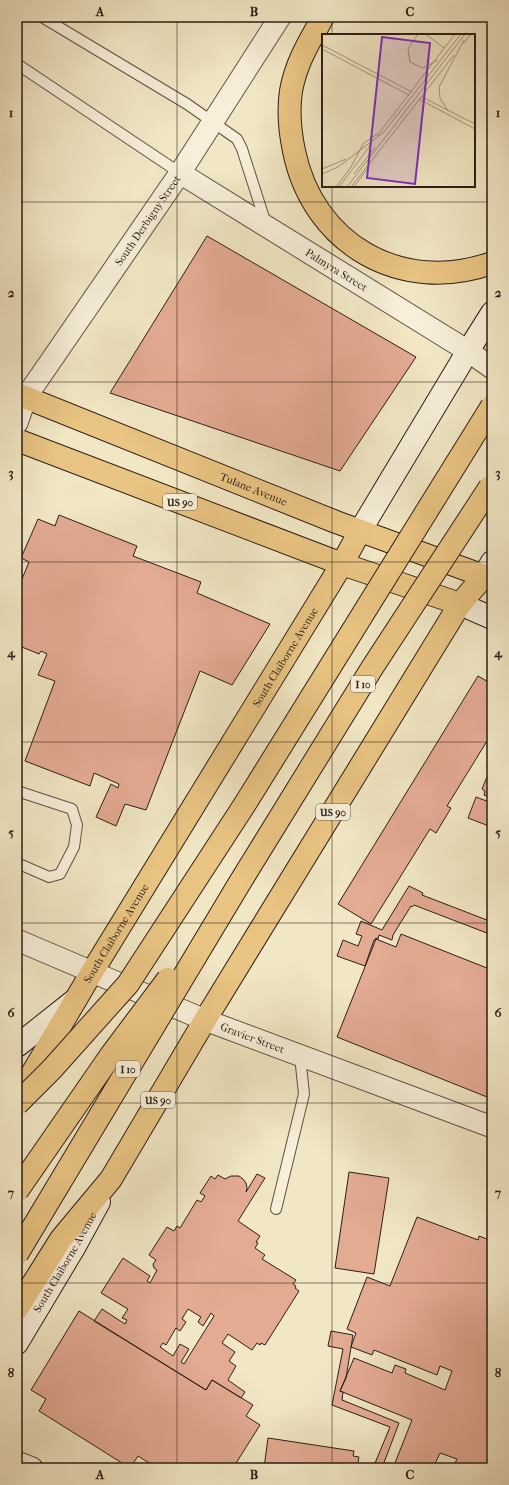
<svg xmlns="http://www.w3.org/2000/svg" width="509" height="1485" font-family="'IM FELL French Canon',serif">
  <style>
    .building { fill: #e4ab93; stroke: #2c1e16; fill-rule: evenodd }
    .lines { fill: none; stroke-linecap: round; stroke-linejoin: round }
    .lane-casing { stroke: #5e5042; stroke-width: 12 }
    .street-casing { stroke: #5e5042; stroke-width: 23 }
    .secondary-casing { stroke: #2c1e16; stroke-width: 24 }
    .primary-casing { stroke: #2c1e16; stroke-width: 24 }
    .highway-casing { stroke: #2c1e16; stroke-width: 24 }
    .lane { stroke: #f7efd9; stroke-width: 10 }
    .street { stroke: #f7efd9; stroke-width: 21 }
    .secondary { stroke: #f7efd9; stroke-width: 22 }
    .primary { stroke: #e9c482; stroke-width: 22 }
    .highway { stroke: #e9c482; stroke-width: 22 }
    .highway-bridge-casing { stroke: #2c1e16; stroke-width: 24; stroke-linecap: butt }
    .highway-bridge { stroke: #e9c482; stroke-width: 22 }
    .grid { fill: none; stroke: #2c1e16; stroke-width: 1; stroke-opacity: 0.55 }
    .labels { text-anchor: middle; stroke-width: 4; stroke-linejoin: round; paint-order: stroke }
    .shield { fill: #f7efd9; stroke: #695d50; stroke-width: 1 }
    .shield-label { font-size: 10px; font-weight: bold; fill: #2c1e16 }
    .street-label { font-size: 11px; fill: #2c1e16; stroke: #f7efd9 }
    .inset-road { fill: none; stroke: #a3977f; stroke-width: 1 }
    .view { fill: #7b2cbf; fill-opacity: 0.15; stroke: #7b2cbf; stroke-width: 2 }
    .inset-edge { fill: none; stroke: #2c1e16; stroke-width: 2 }
    .neatline { fill: none; stroke: #2c1e16; stroke-width: 1.5 }
    .grid-label { font-size: 13px; text-anchor: middle; font-weight: bold; fill: #2c1e16 }
  </style>
  <rect width="100%" height="100%" fill="#f2e7c5"/>
  <filter id="stains"><feTurbulence type="fractalNoise" baseFrequency=".005" numOctaves="4"/><feColorMatrix values="0 0 0 0 .2 0 0 0 0 .09 0 0 0 0 .02 0 0 0 .5 -.17"/></filter>
  <radialGradient id="worn" r=".72"><stop offset=".6" stop-color="#630" stop-opacity="0"/><stop offset="1" stop-color="#630" stop-opacity=".3"/></radialGradient>
  <path class="building" d="M 207,236 L 416,357 L 340,471 L 110,393 Z
    M 59,515 L 137,546 L 133,556 L 201,582 L 197,593 L 270,624 L 232,685 L 200,671 L 146,810 L 125,804 L 116,826 L 96,817 L 111,784 L 118,788 L 119,784 L 94,773 L 90,786 L 25,761 L 55,681 L 38,675 L 47,654 L 41,651 L 39,654 L 17,645 L 17,591 L 29,562 L 21,558 L 38,519 L 55,526 Z
    M 478,676 L 492,684 L 492,733 L 447,806 L 451,808 L 436,833 L 430,829 L 371,924 L 338,904 Z
    M 489,772 L 492,774 L 491,798 L 484,795 L 485,791 L 482,789 Z
    M 476,797 L 492,803 L 492,818 L 489,826 L 468,818 Z
    M 409,886 L 423,893 L 422,895 L 492,922 L 492,935 L 414,905 L 412,907 L 411,906 L 393,935 L 392,940 L 379,935 L 378,939 L 376,938 L 375,940 L 374,940 L 365,966 L 337,956 L 343,940 L 358,946 L 362,936 L 356,934 L 361,921 L 382,930 Z
    M 401,934 L 492,970 L 492,1099 L 337,1037 L 376,939 L 396,947 Z
    M 349,1172 L 389,1178 L 374,1274 L 335,1268 Z
    M 257,1174 L 265,1178 L 238,1221 L 260,1236 L 256,1242 L 258,1243 L 255,1248 L 265,1255 L 262,1259 L 296,1280 L 293,1284 L 296,1286 L 295,1288 L 299,1291 L 265,1345 L 261,1343 L 260,1345 L 257,1343 L 252,1350 L 228,1334 L 222,1343 L 235,1352 L 229,1361 L 236,1366 L 228,1380 L 245,1392 L 241,1398 L 212,1380 L 206,1390 L 94,1321 L 102,1309 L 125,1324 L 127,1320 L 122,1318 L 128,1309 L 101,1293 L 123,1258 L 150,1276 L 147,1281 L 150,1283 L 157,1270 L 154,1268 L 153,1264 L 156,1260 L 149,1255 L 167,1227 L 174,1231 L 177,1226 L 180,1228 L 197,1200 L 201,1202 L 205,1196 L 200,1193 L 211,1176 L 215,1179 L 218,1175 L 225,1179 L 231,1176 L 239,1176 L 243,1179 L 246,1183 L 247,1188 L 246,1192 ZM 188,1309 L 201,1317 L 198,1322 L 203,1326 L 211,1313 L 214,1316 L 184,1364 L 181,1362 L 189,1349 L 180,1344 L 173,1356 L 160,1347 L 163,1343 L 166,1345 L 176,1328 L 180,1331 L 186,1322 L 182,1319 Z
    M 417,1217 L 478,1240 L 479,1236 L 492,1241 L 492,1468 L 469,1468 L 455,1463 L 457,1459 L 440,1453 L 433,1468 L 393,1468 L 412,1420 L 340,1391 L 354,1358 L 392,1373 L 395,1365 L 406,1369 L 405,1373 L 445,1390 L 452,1371 L 440,1366 L 437,1375 L 374,1350 L 372,1355 L 351,1347 L 356,1333 L 347,1329 L 367,1277 L 390,1286 Z
    M 79,1311 L 206,1390 L 212,1380 L 253,1405 L 246,1416 L 260,1425 L 233,1468 L 157,1468 L 138,1456 L 130,1468 L 39,1411 L 46,1399 L 31,1390 Z
    M 331,1331 L 353,1335 L 346,1378 L 340,1391 L 343,1392 L 342,1400 L 399,1423 L 382,1468 L 373,1468 L 390,1427 L 332,1405 L 343,1349 L 328,1346 Z
    M 268,1438 L 354,1451 L 353,1456 L 359,1457 L 357,1468 L 264,1468 Z"/>
  <g class="lines">
    <defs>
      <path id="lane" d="M 42,17 L 187,104 L 237,139 L 242,149 L 266,224
        M 17,64 L 180,173
        M 17,791 L 72,809 L 77,825 L 74,847 L 60,874 L 49,877 L 17,863
        M 276,1209 L 304,1094 L 300,1056"/>
      <g id="street">
        <path id="s1" d="M 180,173 L 468,351 L 492,368"/>
        <path id="s2" d="M 17,423 L 26,397 L 180,173 L 280,17"/>
        <path id="s3" d="M 17,940 L 205,1020 L 492,1127"/>
        <path d="M 17,1462 L 32,1468"/>
      </g>
      <g id="secondary">
        <path d="M 360,531 L 468,351 L 492,313"/>
        <path d="M 492,562 L 484,576 L 492,580"/>
        <path d="M 460,604 L 492,618"/>
        <path d="M 17,1046 L 75,1000"/>
        <path id="s4" d="M 17,1343 L 75,1246 L 99,1202"/>
      </g>
      <g id="primary">
        <path id="s5" d="M 17,394 L 336,522 L 484,576 L 460,604 L 205,1020 L 111,1179 L 61,1239 L 17,1309"/>
        <path d="M 17,440 L 342,564 L 460,604"/>
        <path id="s6" d="M 17,1099 L 92,972 L 342,564 L 360,531"/>
      </g>
      <path id="highway" d="M 323,17 C 309,42 296,63 291,91 C 288,111 290,132 294,151 C 313,245 402,295 492,263"/>
    </defs>
    <use href="#lane" class="lane-casing"/>
    <use href="#street" class="street-casing"/>
    <use href="#secondary" class="secondary-casing"/>
    <use href="#primary" class="primary-casing"/>
    <use href="#highway" class="highway-casing"/>
    <use href="#lane" class="lane"/>
    <use href="#street" class="street"/>
    <use href="#secondary" class="secondary"/>
    <use href="#primary" class="primary"/>
    <use href="#highway" class="highway"/>
    <defs>
      <path id="highway-bridge" d="M 17,1104 L 52,1069 L 128,984 L 245,804 L 492,406
        M 17,1191 L 111,1055 L 168,979
        M 17,1254 L 239,884 L 372,668 L 490,487"/>
    </defs>
    <use href="#highway-bridge" class="highway-bridge-casing"/>
    <use href="#highway-bridge" class="highway-bridge"/>
  </g>
  <path class="grid" d="M 177,17 L 177,1468M 332,17 L 332,35M 332,186 L 332,1468M 17,202 L 492,202M 17,382 L 492,382M 17,562 L 492,562M 17,742 L 492,742M 17,923 L 492,923M 17,1103 L 492,1103M 17,1283 L 492,1283"/>
  <g class="labels">
    <g class="shield">
      <rect x="163" y="494" width="34" height="16" rx="3"/>
      <rect x="351" y="676" width="24" height="16" rx="3"/>
      <rect x="316" y="804" width="34" height="16" rx="3"/>
      <rect x="116" y="1061" width="24" height="16" rx="3"/>
      <rect x="141" y="1092" width="34" height="16" rx="3"/>
    </g>
    <g class="shield-label">
      <text x="180" y="506">US 90</text>
      <text x="363" y="688">I 10</text>
      <text x="333" y="816">US 90</text>
      <text x="128" y="1073">I 10</text>
      <text x="158" y="1104">US 90</text>
    </g>
    <g class="street-label">
      <text dy="4" stroke="none"><textPath href="#s2" startOffset="242">South Derbigny Street</textPath></text>
      <text dy="4" stroke="none"><textPath href="#s1" startOffset="184">Palmyra Street</textPath></text>
      <text dy="4" stroke="none"><textPath href="#s5" startOffset="255">Tulane Avenue</textPath></text>
      <text dy="4" stroke="none"><textPath href="#s6" startOffset="517">South Claiborne Avenue</textPath></text>
      <text dy="4" stroke="none"><textPath href="#s6" startOffset="193">South Claiborne Avenue</textPath></text>
      <text dy="4" stroke="none"><textPath href="#s3" startOffset="255">Gravier Street</textPath></text>
      <text dy="4" stroke="none"><textPath href="#s4" startOffset="94">South Claiborne Avenue</textPath></text>
    </g>
  </g>
  <g transform="translate(322 34)">
    <rect width="153" height="153" fill="#f2e7c5"/>
    <path class="inset-road" d="M 96,0 L 86,15 L 88,28 L 101,34 L 116,26M 105,1 L 122,14M 141,10 L 149,0M 0,11 L 90,58M 0,15 L 87,61M 100,63 L 153,90M 97,65 L 153,95M 126,77 L 118,64 L 117,53 L 142,6M 55,102 L 133,0M 0,135 L 24,125M 0,140 L 16,133 L 62,98 L 139,0M 32,140 L 53,113M 14,153 L 29,133 L 41,110 L 55,100M 17,153 L 50,109M 25,153 L 143,0M 29,153 L 132,21M 32,153 L 45,135"/>
    <path class="view" d="M 60,3 L 108,9 L 93,150 L 45,144 Z"/>
    <rect width="153" height="153" class="inset-edge"/>
  </g>
  <rect width="509" height="1485" fill="none" stroke="#f2e7c5" stroke-width="44"/>
  <rect x="22" y="22" width="465" height="1441" class="neatline"/>
  <g class="grid-label">
    <text x="100" y="16">A</text>
    <text x="254" y="16">B</text>
    <text x="410" y="16">C</text>
    <text x="11" y="117">1</text>
    <text x="498" y="117">1</text>
    <text x="11" y="297">2</text>
    <text x="498" y="297">2</text>
    <text x="11" y="477">3</text>
    <text x="498" y="477">3</text>
    <text x="11" y="657">4</text>
    <text x="498" y="657">4</text>
    <text x="11" y="837">5</text>
    <text x="498" y="837">5</text>
    <text x="11" y="1017">6</text>
    <text x="498" y="1017">6</text>
    <text x="11" y="1197">7</text>
    <text x="498" y="1197">7</text>
    <text x="11" y="1377">8</text>
    <text x="498" y="1377">8</text>
    <text x="100" y="1479">A</text>
    <text x="254" y="1479">B</text>
    <text x="410" y="1479">C</text>
  </g>
  <rect width="100%" height="100%" filter="url(#stains)"/>
  <rect width="100%" height="100%" fill="url(#worn)"/>
</svg>
